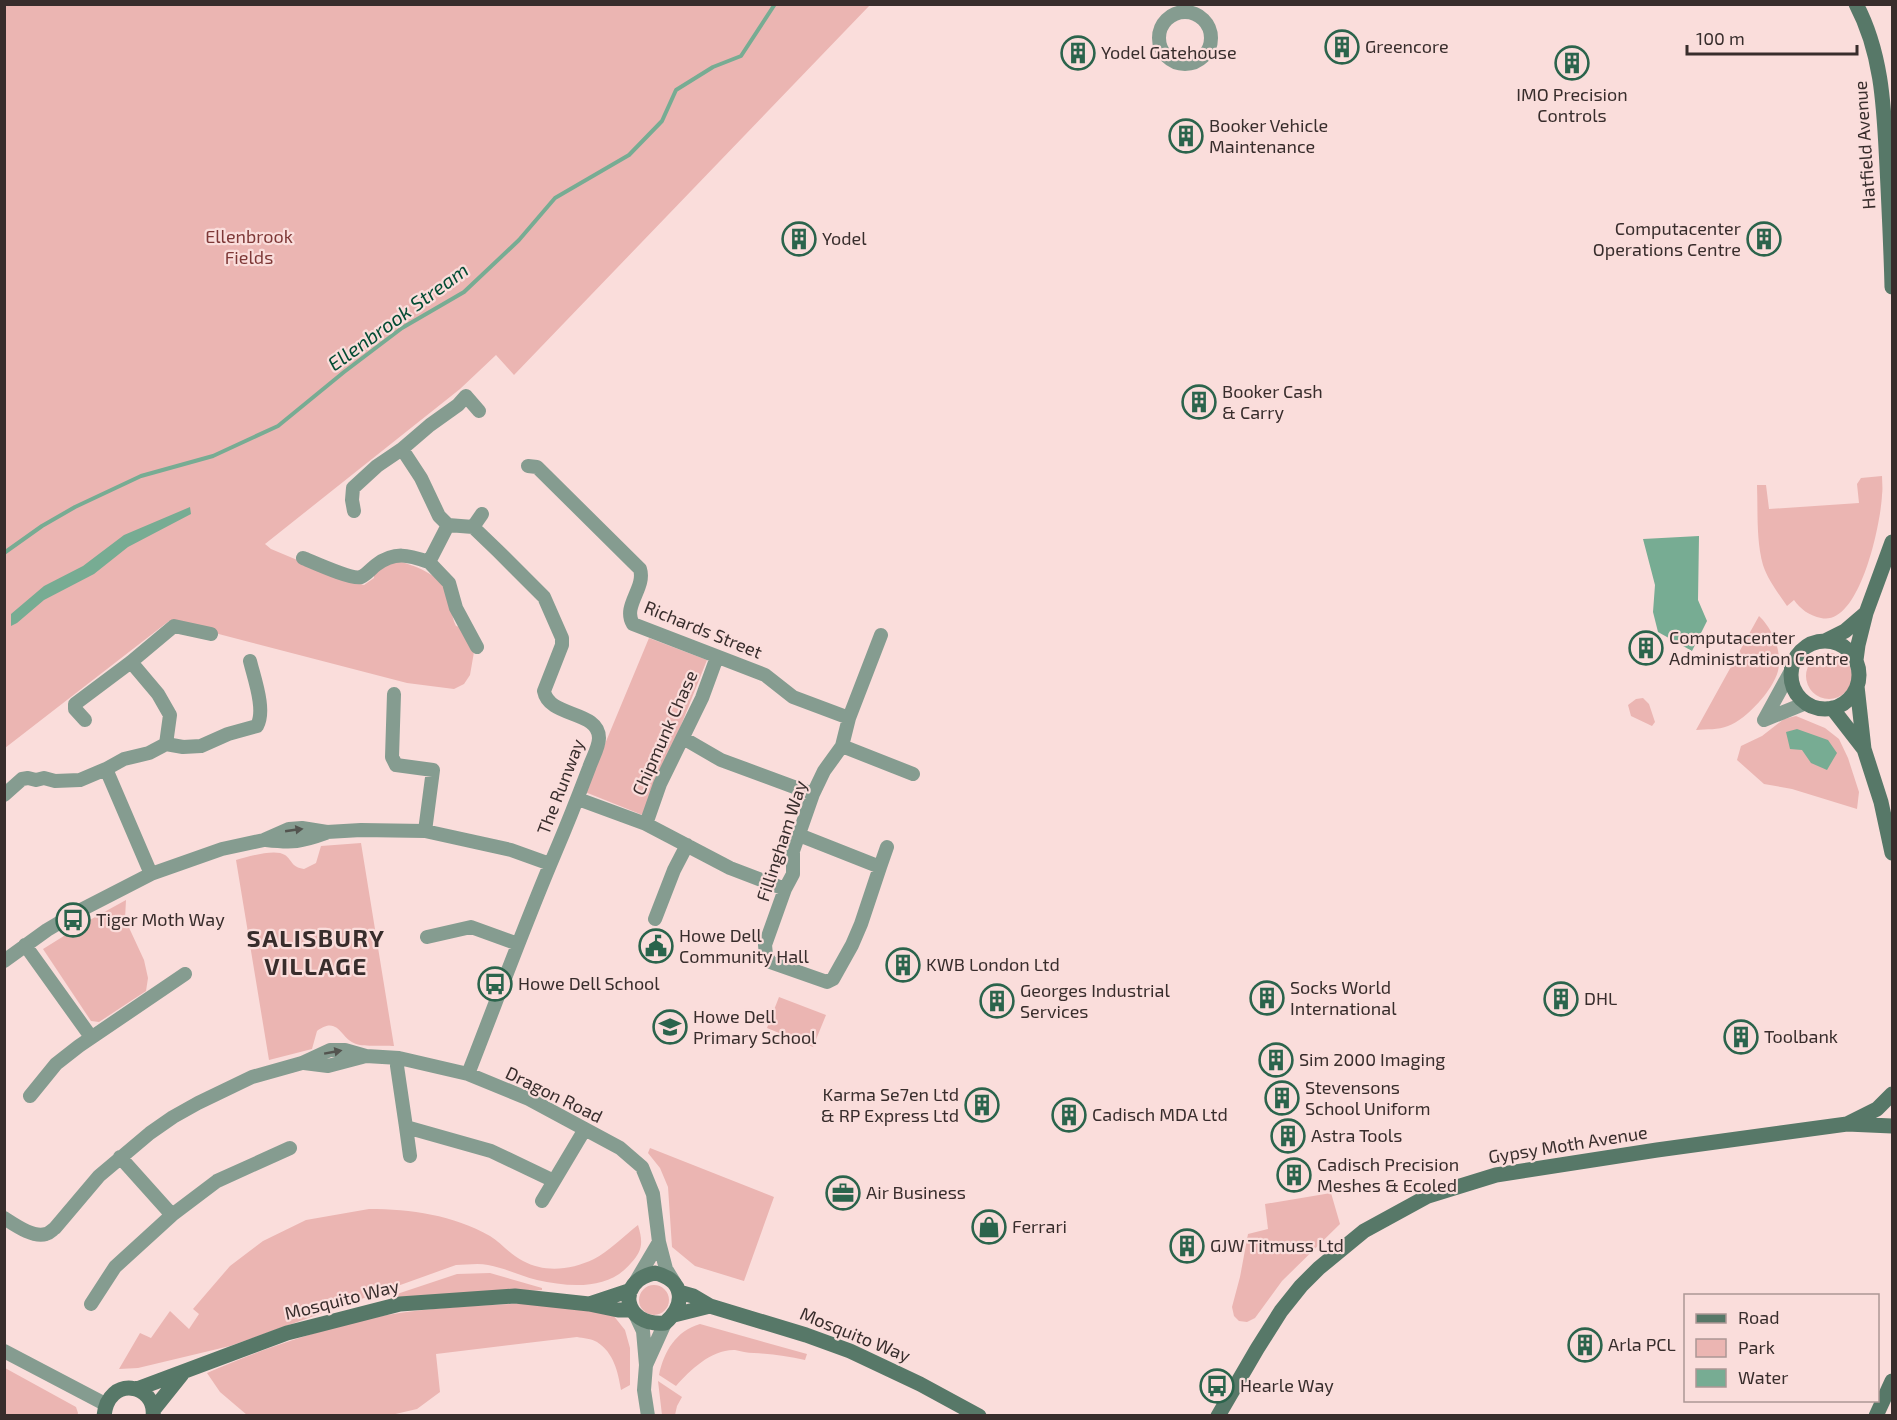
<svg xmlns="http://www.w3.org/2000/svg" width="1897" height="1420" font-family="'Exo 2',sans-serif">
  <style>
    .green { fill: #ebb5b2 }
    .water { fill: #77ac93 }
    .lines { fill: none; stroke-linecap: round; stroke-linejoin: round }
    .stream { stroke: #77ac93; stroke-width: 4 }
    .street { stroke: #859c90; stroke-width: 14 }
    .secondary { stroke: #577868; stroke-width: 15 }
    .oneway { fill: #53544f }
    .labels { text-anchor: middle; stroke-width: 4.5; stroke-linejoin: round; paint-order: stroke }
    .poi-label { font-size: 18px; fill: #382d2c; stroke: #fadddb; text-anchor: start }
    .street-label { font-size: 18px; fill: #382d2c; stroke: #fadddb }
    .park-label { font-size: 18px; fill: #7e3837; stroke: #fadddb }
    .water-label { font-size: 20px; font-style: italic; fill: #034c34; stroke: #fadddb }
    .district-label { font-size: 24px; font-weight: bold; letter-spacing: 1.5px; fill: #382d2c; stroke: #fadddb }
  </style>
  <rect width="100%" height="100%" fill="#fadddb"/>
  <path class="green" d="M 4,5 L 870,5 L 514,375 L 496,355 L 460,389 L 265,544 L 271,549 L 345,580 L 364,585 L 374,578 L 374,572 L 395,560 C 415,566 439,573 448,594 C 453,605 450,614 456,626 L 460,627 L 474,652 L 470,675 L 464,684 L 454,689 L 407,683 L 169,621 L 5,748 Z
    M 1882,476 C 1882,482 1883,488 1882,495 C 1881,522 1860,627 1821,618 C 1810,616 1800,609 1794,600 L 1787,606 C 1778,593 1768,580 1763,565 C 1756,540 1758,511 1757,485 L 1766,485 L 1769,509 L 1859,503 L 1857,484 L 1861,478 Z
    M 1759,616 C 1772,628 1783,652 1778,671 C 1773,690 1747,719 1728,726 C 1718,730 1707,729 1696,730 Z
    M 649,638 L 707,660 L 645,816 L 585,792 Z
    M1806 676a23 23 0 1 1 46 0a23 23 0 1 1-46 0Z
    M 1643,698 L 1649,704 L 1655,722 L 1652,726 L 1631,716 L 1628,705 L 1636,699 Z
    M 1796,716 L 1825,728 L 1839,739 L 1848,758 L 1859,792 L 1857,809 L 1792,789 L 1764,784 L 1737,760 L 1741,746 L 1762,736 L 1784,719 Z
    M 361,843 L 394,1046 C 384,1045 365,1047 356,1044 C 340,1039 339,1015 317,1031 L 312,1049 L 269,1060 L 236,860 C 248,857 275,848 285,855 C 293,861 291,867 304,869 L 316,863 L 321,846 Z
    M 126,900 L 125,919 L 144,960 L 148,978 L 146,991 L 99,1022 L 91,1021 L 43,949 L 88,921 Z
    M 779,997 L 826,1015 L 813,1047 L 767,1028 Z
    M 650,1148 L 774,1197 L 744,1281 L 695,1266 L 672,1247 L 668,1187 L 660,1168 L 648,1153 Z
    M 1331,1193 L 1340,1224 L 1282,1281 L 1255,1318 L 1247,1322 L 1239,1321 L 1234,1316 L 1232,1307 L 1240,1277 L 1248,1234 L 1268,1229 L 1265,1204 Z
    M 369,1209 C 411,1209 453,1215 490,1236 C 501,1243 511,1255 523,1261 C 545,1273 571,1270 594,1259 C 608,1252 624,1236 638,1225 C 643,1242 643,1250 631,1263 C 608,1291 569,1287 537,1280 C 520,1276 505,1268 488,1265 C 478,1263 466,1265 456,1265 L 230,1346 L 138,1368 L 119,1369 L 140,1333 L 151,1338 L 170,1311 L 189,1329 L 199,1314 L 193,1309 L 230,1266 L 263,1241 L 306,1220 Z
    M 490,1273 L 542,1288 L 542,1290 L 431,1297 L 381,1304 L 400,1293 L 457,1274 Z
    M639 1300a15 15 0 1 1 30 0a15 15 0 1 1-30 0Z
    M 531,1303 L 595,1311 L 613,1315 L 625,1330 L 630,1348 L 630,1385 L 621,1390 C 618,1372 614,1353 597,1342 C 592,1339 583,1338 577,1337 L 436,1354 L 440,1392 L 417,1409 L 391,1415 L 247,1415 L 220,1392 L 207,1373 C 259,1350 312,1332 368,1319 C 421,1307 477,1306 531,1303 Z
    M 700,1324 L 807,1354 L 805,1360 C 788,1356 772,1354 754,1353 C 747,1353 741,1351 735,1350 C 712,1349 690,1370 676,1386 L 659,1375 C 664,1351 676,1331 700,1324 Z
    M 5,1368 L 76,1407 L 78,1413 L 77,1416 L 5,1415 Z
    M 658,1381 L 682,1397 L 677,1406 L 675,1415 L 662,1415 Z"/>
  <path class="water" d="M 190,507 L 191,514 L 128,547 L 94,574 L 44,600 L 17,623 L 11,626 L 11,614 L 44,586 L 83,566 L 124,535 Z
    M 1699,536 L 1698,600 L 1707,621 L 1692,651 L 1658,632 L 1653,612 L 1655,585 L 1643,539 Z
    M 1797,729 L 1828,740 L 1837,753 L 1827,770 L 1811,763 L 1802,750 L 1790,749 L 1786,732 Z"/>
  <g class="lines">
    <path class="stream" d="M 4,553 L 42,526 L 75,507 L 141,476 L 213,456 L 278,426 L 344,372 L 402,328 L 464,292 L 519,240 L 555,198 L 629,155 L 662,121 L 676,90 L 713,67 L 741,56 L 775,4"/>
    <path class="street" d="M1159 38a26 26 0 1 1 52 0a26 26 0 1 1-52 0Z
      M 402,449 L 421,478 L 439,516 L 448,525 L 473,527 L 498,551 L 544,597 L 562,638 L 562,645 L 544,691 C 549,718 599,710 599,738 C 599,747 592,759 589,768 C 578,797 567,825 555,853 C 524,926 497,1000 468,1074
      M 528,466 L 537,467 L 640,569 C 646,588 622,606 633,624 L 765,675 L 793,697 L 849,718
      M 354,511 L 352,500 L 353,488 L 377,466 L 402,449 L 430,425 L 458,405 L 466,396 L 479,411
      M 448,525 L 429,562 L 449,583 L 456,608 L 477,647
      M 473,527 L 482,514
      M 303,558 C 313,562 352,580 361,577 C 366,575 372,568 376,565 C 395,551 408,555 429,562
      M 131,662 L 158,694 L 170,715 L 166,744 L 149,753 L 124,759 L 106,769 L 151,874
      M 394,694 L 392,757 L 396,765 L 433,770 L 425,831
      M 85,720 L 75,709 L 75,704 L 131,662 L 174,626 L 211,634
      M 1764,720 L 1792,669
      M 1764,720 L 1806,703
      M 683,738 L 721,760 L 813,794
      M 166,744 L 183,747 L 201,746 L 228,734 L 257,726 C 266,710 254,678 250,661
      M 842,746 L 913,774
      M 4,795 L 22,779 L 28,778 L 36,780 L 44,778 L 55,781 L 80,780 L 106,769
      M 578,799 L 646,824 L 730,868 L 785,889
      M 646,824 L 660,784 L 702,698 L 717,657
      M 799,835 L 880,867 L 861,924 L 852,945 L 833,979 L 827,982 L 770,962 L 766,955 L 765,945 L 785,889 L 793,874 L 793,851 L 813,794 L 824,771 L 842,746 L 849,718 L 881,635
      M 266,840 C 293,843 301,842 326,833
      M 880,867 L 887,847
      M 655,919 L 674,870 L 687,845
      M 427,937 L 471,927 L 518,944
      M 25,945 L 91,1037
      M 4,961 L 47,930 L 79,911 L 151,874 L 222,849 L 264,840 L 289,829 L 302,828 L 327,832 L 361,830 L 425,831 L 511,850 L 550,864
      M 399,1058 L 397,1066 L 406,1127 L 491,1151 L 554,1181 L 585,1129
      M 304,1063 L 328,1066 L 366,1056
      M 30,1096 L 56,1064 L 79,1046 L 185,974
      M 406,1127 L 410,1156
      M 120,1157 L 172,1215
      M 542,1201 L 554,1181
      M 4,1218 C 15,1225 33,1238 46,1234 C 50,1233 52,1230 55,1228 L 99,1176 L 150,1133 L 173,1117 L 198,1103 L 252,1077 L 302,1063 L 330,1050 L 345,1050 L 366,1056 L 399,1058 L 468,1074 L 529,1099 L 620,1148 L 642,1167 L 653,1194 L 659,1242 L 666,1269 L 674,1282
      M 636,1281 L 659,1242
      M 91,1304 L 115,1267 L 172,1215 L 217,1181 L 290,1148
      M 636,1316 L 643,1331 L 646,1365 L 644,1390 L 648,1416
      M 4,1351 L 105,1404
      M 646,1365 L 665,1323"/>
    <path class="secondary" d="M 1856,4 C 1883,55 1884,111 1887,167 C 1889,207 1891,247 1892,287
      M 1825,641 L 1845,631 L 1866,613
      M1791 675a34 34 0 1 1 68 0a34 34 0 1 1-68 0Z
      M 1856,660 L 1858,645 L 1866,613 L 1892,542
      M 1857,686 L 1864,749 L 1881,802 L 1892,853
      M 1832,708 L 1863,748
      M 1847,1124 L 1877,1109 L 1892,1094
      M 655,1273 C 685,1280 686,1305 665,1323 C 623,1327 615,1281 655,1273 Z
      M 679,1292 L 693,1296 L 710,1306 L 806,1335 L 850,1351 L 920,1384 L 979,1416
      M 589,1304 L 631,1290
      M 674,1315 L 710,1306
      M 137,1389 L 287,1333 L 400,1304 L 515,1296 L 589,1304 L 618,1310 L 632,1310
      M 154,1409 L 182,1374
      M 104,1416 C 108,1374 157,1384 153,1416
      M 1218,1416 L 1257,1349 L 1281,1311 L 1301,1286 L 1319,1268 L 1364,1231 L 1428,1196 L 1496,1175 L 1657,1150 L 1847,1124 L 1892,1126
      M 1876,1416 L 1892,1381"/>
  </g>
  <defs><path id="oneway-solid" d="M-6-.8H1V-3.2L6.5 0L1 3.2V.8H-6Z" transform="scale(1.5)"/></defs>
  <g class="oneway">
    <use href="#oneway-solid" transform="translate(294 830) rotate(-8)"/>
    <use href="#oneway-solid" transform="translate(333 1052) rotate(-10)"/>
  </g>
  <defs>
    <symbol id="building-ring" viewBox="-11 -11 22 22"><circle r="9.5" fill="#fadddb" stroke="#2b644c" stroke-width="1.5"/><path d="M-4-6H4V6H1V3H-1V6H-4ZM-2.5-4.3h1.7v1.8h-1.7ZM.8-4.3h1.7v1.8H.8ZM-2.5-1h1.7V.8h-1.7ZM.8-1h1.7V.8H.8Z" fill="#2b644c"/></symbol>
    <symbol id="bus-ring" viewBox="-11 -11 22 22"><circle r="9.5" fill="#fadddb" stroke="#2b644c" stroke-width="1.5"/><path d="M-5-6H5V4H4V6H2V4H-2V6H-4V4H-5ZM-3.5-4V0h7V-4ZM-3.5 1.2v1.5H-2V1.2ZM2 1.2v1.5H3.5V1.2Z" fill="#2b644c"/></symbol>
    <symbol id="civic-ring" viewBox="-11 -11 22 22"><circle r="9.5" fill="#fadddb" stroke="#2b644c" stroke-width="1.5"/><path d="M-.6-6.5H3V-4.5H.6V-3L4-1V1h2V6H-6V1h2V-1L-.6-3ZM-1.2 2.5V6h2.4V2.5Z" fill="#2b644c"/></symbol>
    <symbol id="school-ring" viewBox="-11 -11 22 22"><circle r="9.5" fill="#fadddb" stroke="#2b644c" stroke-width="1.5"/><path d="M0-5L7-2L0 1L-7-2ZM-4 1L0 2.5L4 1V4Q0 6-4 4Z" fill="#2b644c"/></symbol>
    <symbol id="office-ring" viewBox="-11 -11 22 22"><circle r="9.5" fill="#fadddb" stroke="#2b644c" stroke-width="1.5"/><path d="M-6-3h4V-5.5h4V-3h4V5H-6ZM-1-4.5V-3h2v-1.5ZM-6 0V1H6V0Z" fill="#2b644c"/></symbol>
    <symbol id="shop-ring" viewBox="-11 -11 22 22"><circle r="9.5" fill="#fadddb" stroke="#2b644c" stroke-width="1.5"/><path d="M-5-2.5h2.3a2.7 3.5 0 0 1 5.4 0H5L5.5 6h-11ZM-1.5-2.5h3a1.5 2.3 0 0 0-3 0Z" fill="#2b644c"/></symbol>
  </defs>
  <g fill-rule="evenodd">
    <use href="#building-ring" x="1323" y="28" width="38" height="38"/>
    <use href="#building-ring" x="1059" y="34" width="38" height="38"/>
    <use href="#building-ring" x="1553" y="44" width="38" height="38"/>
    <use href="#building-ring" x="1167" y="117" width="38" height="38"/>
    <use href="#building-ring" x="780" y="220" width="38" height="38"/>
    <use href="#building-ring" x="1745" y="220" width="38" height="38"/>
    <use href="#building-ring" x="1180" y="383" width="38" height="38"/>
    <use href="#building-ring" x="1627" y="629" width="38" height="38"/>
    <use href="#bus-ring" x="54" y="901" width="38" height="38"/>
    <use href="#civic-ring" x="637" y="927" width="38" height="38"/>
    <use href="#building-ring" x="884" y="946" width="38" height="38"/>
    <use href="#bus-ring" x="476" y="965" width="38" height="38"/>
    <use href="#building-ring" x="1248" y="979" width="38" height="38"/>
    <use href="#building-ring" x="1542" y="980" width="38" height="38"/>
    <use href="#building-ring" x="978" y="982" width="38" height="38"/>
    <use href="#school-ring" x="651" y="1008" width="38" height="38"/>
    <use href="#building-ring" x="1722" y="1018" width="38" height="38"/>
    <use href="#building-ring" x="1257" y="1041" width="38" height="38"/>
    <use href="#building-ring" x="1263" y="1079" width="38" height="38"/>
    <use href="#building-ring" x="963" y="1086" width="38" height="38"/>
    <use href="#building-ring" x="1050" y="1096" width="38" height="38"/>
    <use href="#building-ring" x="1269" y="1117" width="38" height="38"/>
    <use href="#building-ring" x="1275" y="1156" width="38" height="38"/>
    <use href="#office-ring" x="824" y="1174" width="38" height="38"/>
    <use href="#shop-ring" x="970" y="1208" width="38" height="38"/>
    <use href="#building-ring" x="1168" y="1227" width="38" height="38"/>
    <use href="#building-ring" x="1566" y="1326" width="38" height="38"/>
    <use href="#bus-ring" x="1198" y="1367" width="38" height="38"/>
  </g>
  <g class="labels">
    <g class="poi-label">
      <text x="1365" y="53">Greencore</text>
      <text x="1101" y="59">Yodel Gatehouse</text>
      <text x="1572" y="101" text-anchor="middle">IMO Precision<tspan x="1572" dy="21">Controls</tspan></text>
      <text x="1209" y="132">Booker Vehicle<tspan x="1209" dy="21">Maintenance</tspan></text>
      <text x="1741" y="235" text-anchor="end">Computacenter<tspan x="1741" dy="21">Operations Centre</tspan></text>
      <text x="822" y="245">Yodel</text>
      <text x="1222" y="398">Booker Cash<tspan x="1222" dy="21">&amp; Carry</tspan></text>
      <text x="1669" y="644">Computacenter<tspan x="1669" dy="21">Administration Centre</tspan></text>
      <text x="96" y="926">Tiger Moth Way</text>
      <text x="679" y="942">Howe Dell<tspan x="679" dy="21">Community Hall</tspan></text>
      <text x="926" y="971">KWB London Ltd</text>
      <text x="518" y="990">Howe Dell School</text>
      <text x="1290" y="994">Socks World<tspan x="1290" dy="21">International</tspan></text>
      <text x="1020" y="997">Georges Industrial<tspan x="1020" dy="21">Services</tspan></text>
      <text x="1584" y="1005">DHL</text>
      <text x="693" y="1023">Howe Dell<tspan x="693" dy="21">Primary School</tspan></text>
      <text x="1764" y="1043">Toolbank</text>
      <text x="1299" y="1066">Sim 2000 Imaging</text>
      <text x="1305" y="1094">Stevensons<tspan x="1305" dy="21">School Uniform</tspan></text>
      <text x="959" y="1101" text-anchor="end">Karma Se7en Ltd<tspan x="959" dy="21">&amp; RP Express Ltd</tspan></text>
      <text x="1092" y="1121">Cadisch MDA Ltd</text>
      <text x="1311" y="1142">Astra Tools</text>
      <text x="1317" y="1171">Cadisch Precision<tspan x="1317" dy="21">Meshes &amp; Ecoled</tspan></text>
      <text x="866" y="1199">Air Business</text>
      <text x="1012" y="1233">Ferrari</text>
      <text x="1210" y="1252">GJW Titmuss Ltd</text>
      <text x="1608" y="1351">Arla PCL</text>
      <text x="1240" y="1392">Hearle Way</text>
    </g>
    <g class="street-label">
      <text transform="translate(1865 145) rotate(-94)" y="6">Hatfield Avenue</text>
      <text transform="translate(703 630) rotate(22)" y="6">Richards Street</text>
      <text transform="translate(665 733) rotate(-66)" y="6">Chipmunk Chase</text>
      <text transform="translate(561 787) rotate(-69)" y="6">The Runway</text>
      <text transform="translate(782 841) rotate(-72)" y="6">Fillingham Way</text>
      <text transform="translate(554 1095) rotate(26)" y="6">Dragon Road</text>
      <text transform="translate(1568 1145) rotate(-9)" y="6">Gypsy Moth Avenue</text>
      <text transform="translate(342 1300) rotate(-14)" y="6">Mosquito Way</text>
      <text transform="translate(855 1335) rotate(22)" y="6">Mosquito Way</text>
    </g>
    <g class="park-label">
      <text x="249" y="243">Ellenbrook<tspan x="249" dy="21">Fields</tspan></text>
    </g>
    <g class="water-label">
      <text transform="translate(398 317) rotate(-36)" y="7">Ellenbrook Stream</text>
    </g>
    <g class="district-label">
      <text x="316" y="947">SALISBURY<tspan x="316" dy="28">VILLAGE</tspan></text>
    </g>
  </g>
  <rect width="1897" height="1420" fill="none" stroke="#382d2c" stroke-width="12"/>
  <rect x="1684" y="1294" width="195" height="108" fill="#fadddb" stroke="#ac9795" stroke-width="1.5"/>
  <rect x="1696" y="1314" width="30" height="9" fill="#577868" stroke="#ac9795" stroke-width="1.5"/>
  <text x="1738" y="1324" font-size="18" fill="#382d2c">Road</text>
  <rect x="1696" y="1339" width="30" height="18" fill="#ebb5b2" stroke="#ac9795" stroke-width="1.5"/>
  <text x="1738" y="1354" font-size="18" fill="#382d2c">Park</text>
  <rect x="1696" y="1369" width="30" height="18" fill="#77ac93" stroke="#ac9795" stroke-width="1.5"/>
  <text x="1738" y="1384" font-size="18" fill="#382d2c">Water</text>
  <path d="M1687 45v9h170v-9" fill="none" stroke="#382d2c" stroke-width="3"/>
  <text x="1696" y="45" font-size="18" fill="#382d2c" stroke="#fadddb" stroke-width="4.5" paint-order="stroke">100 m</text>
</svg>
